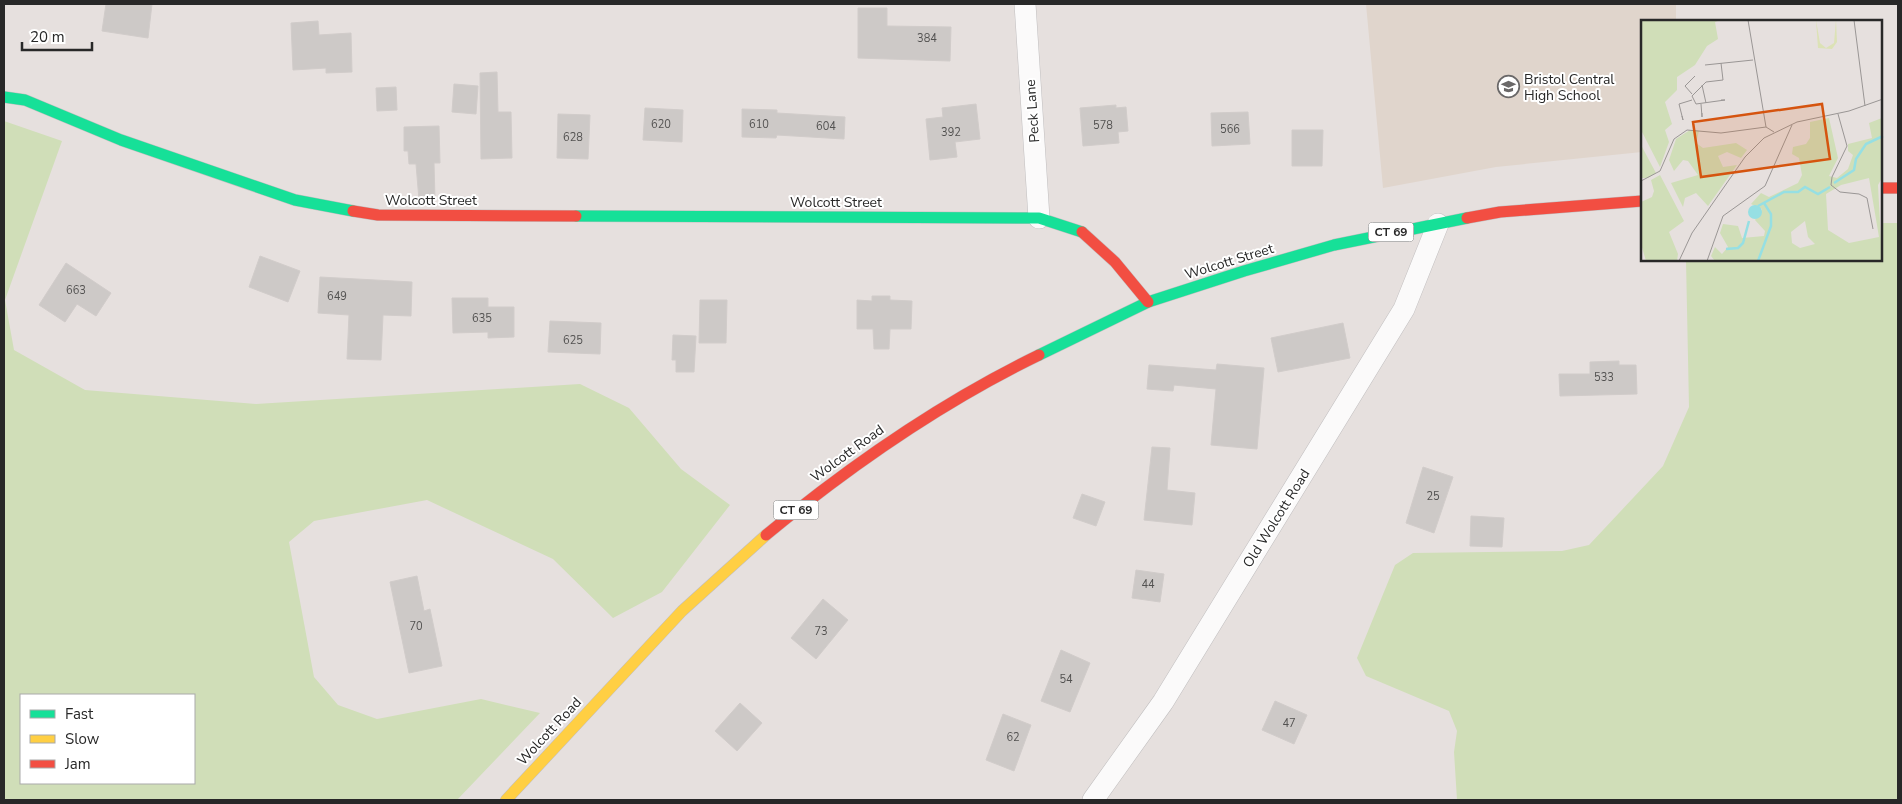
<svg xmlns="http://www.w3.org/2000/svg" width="1902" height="804" font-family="'Nunito Sans',sans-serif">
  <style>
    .education { fill: #e0d5cc }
    .green { fill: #d0deb8; fill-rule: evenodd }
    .building { fill: #cdc9c7; stroke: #d1ccca }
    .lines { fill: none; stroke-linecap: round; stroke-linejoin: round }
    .street-casing { stroke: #c0bebf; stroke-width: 22 }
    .fast-casing { stroke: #c0bebf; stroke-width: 12 }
    .slow-casing { stroke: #c0bebf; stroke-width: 12 }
    .jam-casing { stroke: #c0bebf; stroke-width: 12 }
    .street { stroke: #fbfafa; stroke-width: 21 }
    .fast { stroke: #16e098; stroke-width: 11 }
    .slow { stroke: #ffcf43; stroke-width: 11 }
    .jam { stroke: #f24e42; stroke-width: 11 }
    .labels { text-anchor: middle; stroke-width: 4; stroke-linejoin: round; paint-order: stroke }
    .number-label { font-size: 11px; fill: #525150 }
    .shield { fill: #fff; stroke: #686868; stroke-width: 1 }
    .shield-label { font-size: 12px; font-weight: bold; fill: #282828 }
    .poi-label { font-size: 14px; fill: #282828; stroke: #fff; text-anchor: start }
    .street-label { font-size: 14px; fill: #282828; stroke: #fff }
    .inset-river { fill: none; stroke: #96dfe3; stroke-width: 2.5 }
    .inset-road { fill: none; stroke: #9a9695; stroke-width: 1 }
    .view { fill: #d5540f; fill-opacity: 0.15; stroke: #d5540f; stroke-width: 2.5 }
    .inset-edge { fill: none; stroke: #282828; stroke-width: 2.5 }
  </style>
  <rect width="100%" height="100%" fill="#e6e0de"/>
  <path class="education" d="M 1366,4 L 1676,4 L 1676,21 L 1642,21 L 1642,152 L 1496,167 L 1383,188 Z"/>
  <path class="green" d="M 4,121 L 62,141 L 5,300 L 14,350 L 85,390 L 256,404 L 580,384 L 629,408 L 681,469 L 730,505 L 662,592 L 613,618 L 553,559 L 427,500 L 314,521 L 289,542 L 314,677 L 338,705 L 377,719 L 481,699 L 540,713 L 457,800 L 4,800 ZM 21,695 L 194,695 L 194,783 L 21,783 Z
    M 1881,223 L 1898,223 L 1898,800 L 1457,800 L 1454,752 L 1457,731 L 1449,711 L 1366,676 L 1357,658 L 1395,565 L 1413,553 L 1562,551 L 1589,545 L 1663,466 L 1689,407 L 1686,260 L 1881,260 Z"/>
  <path class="building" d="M 106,4 L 152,4 L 148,38 L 102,31 Z
    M 858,8 L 887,8 L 887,26 L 951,27 L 950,61 L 858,58 Z
    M 318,21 L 319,35 L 351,33 L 352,72 L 326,73 L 326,68 L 293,70 L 291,23 Z
    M 497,72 L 498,112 L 511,112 L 512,158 L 481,159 L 480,73 Z
    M 454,84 L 478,86 L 476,114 L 452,112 Z
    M 396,87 L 397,110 L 377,111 L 376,88 Z
    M 976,104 L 980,139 L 955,142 L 957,157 L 930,160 L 926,119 L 943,117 L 942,108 Z
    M 1116,105 L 1116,108 L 1126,107 L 1128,131 L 1118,132 L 1119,143 L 1083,146 L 1080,108 Z
    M 645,108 L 683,110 L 682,142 L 643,140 Z
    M 742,109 L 777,110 L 777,113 L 845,117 L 844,139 L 777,135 L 776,138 L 742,137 Z
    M 1248,112 L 1250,144 L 1212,146 L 1211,113 Z
    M 558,114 L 590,115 L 588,159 L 557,158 Z
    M 439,126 L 440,163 L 434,163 L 435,200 L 419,200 L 416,164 L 409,164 L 408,151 L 404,151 L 404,127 Z
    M 1292,130 L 1323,130 L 1322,166 L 1292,166 Z
    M 260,256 L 300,271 L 288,302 L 249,287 Z
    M 66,263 L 111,293 L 96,316 L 77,304 L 65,322 L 39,305 Z
    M 320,277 L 412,282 L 411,316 L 383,315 L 381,360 L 347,359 L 349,315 L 318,313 Z
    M 872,296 L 890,296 L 890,300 L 912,301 L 911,329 L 890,329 L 889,349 L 874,349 L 873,329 L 857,329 L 857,300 L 872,301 Z
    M 452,298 L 488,298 L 488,307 L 514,307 L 514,337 L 488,338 L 488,332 L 453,333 Z
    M 700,300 L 727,300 L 726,343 L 699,343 Z
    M 550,321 L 601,323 L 600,354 L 548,352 Z
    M 1343,323 L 1350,358 L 1278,372 L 1271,338 Z
    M 673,335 L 696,336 L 694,372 L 676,372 L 676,360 L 672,360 Z
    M 1619,361 L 1619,365 L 1636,365 L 1637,394 L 1560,396 L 1559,374 L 1590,374 L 1590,362 Z
    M 1217,364 L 1264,368 L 1257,449 L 1211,445 L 1216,389 L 1174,385 L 1173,391 L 1147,389 L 1149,365 L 1216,370 Z
    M 1152,447 L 1170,448 L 1167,490 L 1195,493 L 1192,525 L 1144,520 Z
    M 1423,467 L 1453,477 L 1434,533 L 1406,523 Z
    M 1082,494 L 1105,502 L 1096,526 L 1073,518 Z
    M 1471,516 L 1504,518 L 1502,547 L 1470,546 Z
    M 1136,570 L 1164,574 L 1160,602 L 1132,598 Z
    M 417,576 L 424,611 L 430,609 L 442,666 L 409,673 L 390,582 Z
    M 823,599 L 848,620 L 816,659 L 791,638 Z
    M 1061,650 L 1090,663 L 1070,712 L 1041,701 Z
    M 1275,701 L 1307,715 L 1294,744 L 1262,730 Z
    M 740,703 L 762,723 L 737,751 L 715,731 Z
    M 1003,714 L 1031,725 L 1014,771 L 986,760 Z"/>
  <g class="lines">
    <defs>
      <path id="street" d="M 1025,4 L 1039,218
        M 1093,800 L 1163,702 L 1404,309 L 1438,224"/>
      <path id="fast" d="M 4,97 L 25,100 L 121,140 L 295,200 L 353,211
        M 576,216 L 1039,218 L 1082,232
        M 1039,355 L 1148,302 L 1244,271 L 1334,245 L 1467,218"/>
      <path id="slow" d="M 506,800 L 682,611 L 766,535"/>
      <path id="jam" d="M 1881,188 L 1898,188
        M 353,211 L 378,215 L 576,216
        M 1467,218 L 1500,212 L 1642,201
        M 1082,232 L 1115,262 L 1148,302
        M 766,535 C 851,465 940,403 1039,355"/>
    </defs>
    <use href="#street" class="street-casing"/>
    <use href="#fast" class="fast-casing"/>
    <use href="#slow" class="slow-casing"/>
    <use href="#jam" class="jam-casing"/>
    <use href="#street" class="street"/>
    <use href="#fast" class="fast"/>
    <use href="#slow" class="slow"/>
    <use href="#jam" class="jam"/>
  </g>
  <defs>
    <symbol id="school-ring" viewBox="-11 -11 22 22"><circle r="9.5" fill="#fff" stroke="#6a6868" stroke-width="1.5"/><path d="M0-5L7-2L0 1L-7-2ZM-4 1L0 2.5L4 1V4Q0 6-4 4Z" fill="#6a6868"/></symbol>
  </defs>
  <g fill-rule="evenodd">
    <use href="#school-ring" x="1496" y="74" width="25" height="25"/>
  </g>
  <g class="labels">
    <g class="number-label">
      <text x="927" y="42">384</text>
      <text x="661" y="128">620</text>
      <text x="759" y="128">610</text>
      <text x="1103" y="129">578</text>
      <text x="826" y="130">604</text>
      <text x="1230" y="133">566</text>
      <text x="951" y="136">392</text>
      <text x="573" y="141">628</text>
      <text x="76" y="294">663</text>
      <text x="337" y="300">649</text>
      <text x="482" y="322">635</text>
      <text x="573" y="344">625</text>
      <text x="1604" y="381">533</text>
      <text x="1433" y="500">25</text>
      <text x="1148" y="588">44</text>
      <text x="416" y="630">70</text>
      <text x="821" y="635">73</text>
      <text x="1066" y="683">54</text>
      <text x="1289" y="727">47</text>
      <text x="1013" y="741">62</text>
    </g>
    <g class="shield">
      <rect x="1368.5" y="222.5" width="45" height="19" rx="4"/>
      <rect x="773.5" y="500.5" width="45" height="19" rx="4"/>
    </g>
    <g class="shield-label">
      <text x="1391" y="236">CT 69</text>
      <text x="796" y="514">CT 69</text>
    </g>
    <g class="poi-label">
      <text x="1524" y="84">Bristol Central<tspan x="1524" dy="16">High School</tspan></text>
    </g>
    <g class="street-label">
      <text transform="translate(1032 111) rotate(-94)" y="5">Peck Lane</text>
      <text x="431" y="205">Wolcott Street</text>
      <text x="836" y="207">Wolcott Street</text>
      <text transform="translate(1229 261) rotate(-17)" y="5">Wolcott Street</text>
      <text transform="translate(847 453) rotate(-36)" y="5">Wolcott Road</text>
      <text transform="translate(1276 518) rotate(-58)" y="5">Old Wolcott Road</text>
      <text transform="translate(549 731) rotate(-47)" y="5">Wolcott Road</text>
    </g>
  </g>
  <g transform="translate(1641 20)">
    <rect width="241" height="241" fill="#e6e0de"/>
    <path d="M 0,0 L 80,0 L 74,2 L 77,19 L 66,26 L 54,45 L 36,57 L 36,70 L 24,82 L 31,104 L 24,110 L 28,122 L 19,147 L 0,110 ZM 188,98 L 197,138 L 188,156 L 196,158 L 207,149 L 212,135 L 207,131 L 207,124 L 231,118 L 228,103 L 241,98 L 241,158 L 237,165 L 241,241 L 74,241 L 70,236 L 74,227 L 81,234 L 87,227 L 79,213 L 82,204 L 97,206 L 101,218 L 123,216 L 124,211 L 114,200 L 121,189 L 110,184 L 120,173 L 128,177 L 157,163 L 161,155 L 158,138 L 151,134 L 152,127 L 165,124 L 169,118 L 169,102 ZM 228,158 L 238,217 L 208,223 L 187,210 L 185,174 L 200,165 ZM 164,201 L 167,217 L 174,224 L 159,228 L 151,223 L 150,212 ZM 49,110 L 58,111 L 55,123 L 62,128 L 95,123 L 106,130 L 100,138 L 86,132 L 77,136 L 82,147 L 96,145 L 67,186 L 55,173 L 44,178 L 42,187 L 30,163 L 57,155 L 47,141 L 42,140 L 33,151 L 28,140 L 35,119 ZM 0,125 L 15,153 L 7,158 L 1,158 ZM 19,155 L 43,201 L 28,212 L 37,234 L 36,241 L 5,241 L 0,224 L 0,182 L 11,177 L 13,171 L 10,160 Z" fill="#d0deb8" fill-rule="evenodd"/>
    <path d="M 175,0 L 179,23 L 185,28 L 193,23 L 195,0 L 196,22 L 191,29 L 177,28 Z" fill="#dce2b6"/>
    <path d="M107 192a7 7 0 1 1 14 0a7 7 0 1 1-14 0Z" fill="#96dfe3"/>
    <path class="inset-river" d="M 193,163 L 213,150 L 215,139 L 225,124 L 242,116M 117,186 L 143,172 L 157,172 L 164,167 L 177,174 L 189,167M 85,229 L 97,228 L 102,223 L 108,201M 117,241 L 130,206 L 130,194 L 123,183"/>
    <path class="inset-road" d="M 107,0 L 125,107M 213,0 L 224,86M 64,45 L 112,40M 61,65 L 65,83M 51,74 L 44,66 L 54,56 L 51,59M 80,80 L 84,80 L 55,84 L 51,76 L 65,62 L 82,60 L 80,43M 60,84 L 61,97 L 61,93M 197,94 L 206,126 L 191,157 L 190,165 L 199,172 L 218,174 L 226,178 L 232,209M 41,96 L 42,100 L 38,84 L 51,80M 0,161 L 19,151 L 33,119 L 46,110 L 80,113 L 125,107 L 133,112M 38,241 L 51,213 L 104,137 L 123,118 L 156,102 L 208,91 L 242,79M 66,241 L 82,196 L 124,166 L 151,105"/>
    <path class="view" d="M 181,84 L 189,139 L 60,157 L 52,102 Z"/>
    <rect width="241" height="241" class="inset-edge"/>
  </g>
  <rect width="1902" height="804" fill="none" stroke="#282828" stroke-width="10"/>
  <rect x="20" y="694" width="175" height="90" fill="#ffffff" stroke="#a9a9a9"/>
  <rect x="30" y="710" width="25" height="8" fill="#16e098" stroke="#a9a9a9"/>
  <text x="65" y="719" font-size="15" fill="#282828">Fast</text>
  <rect x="30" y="735" width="25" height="8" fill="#ffcf43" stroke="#a9a9a9"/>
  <text x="65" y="744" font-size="15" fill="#282828">Slow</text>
  <rect x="30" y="760" width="25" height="8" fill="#f24e42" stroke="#a9a9a9"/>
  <text x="65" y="769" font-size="15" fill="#282828">Jam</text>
  <path d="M22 42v8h70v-8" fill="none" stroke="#282828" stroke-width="2.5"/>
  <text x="30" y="42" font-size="15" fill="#282828" stroke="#ffffff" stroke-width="4" paint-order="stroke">20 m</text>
</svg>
